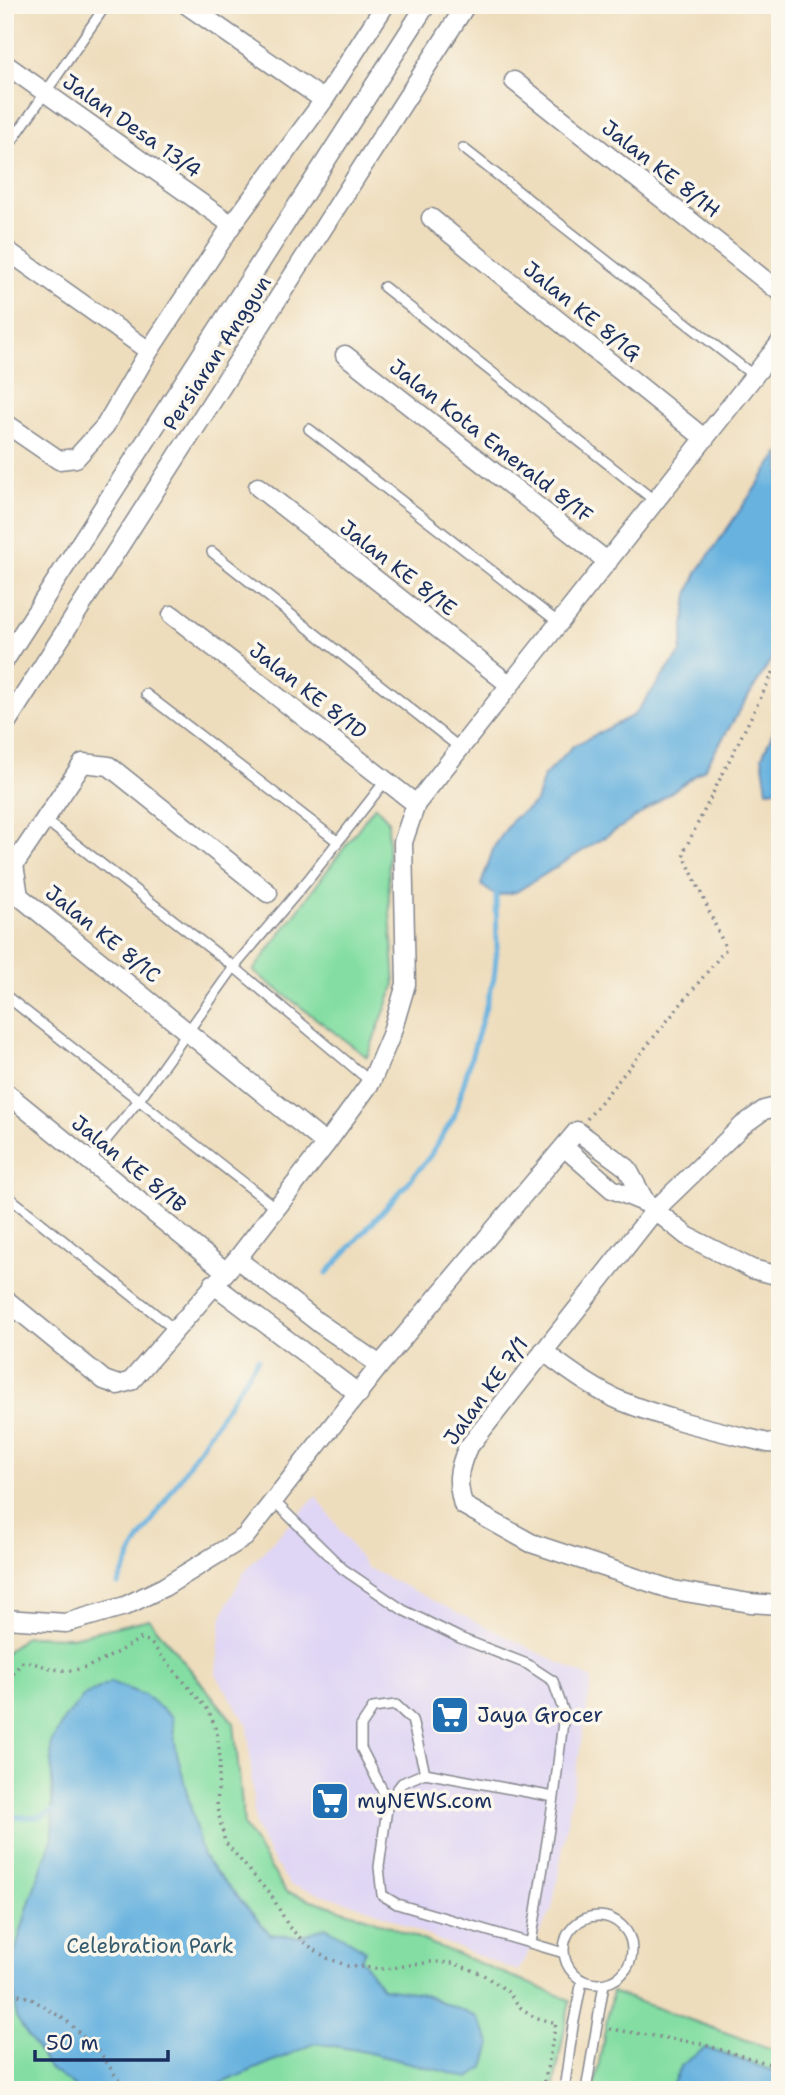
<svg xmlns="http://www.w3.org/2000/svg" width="785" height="2095" font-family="'Shantell Sans',sans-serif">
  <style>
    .built { fill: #dfd5f5 }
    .green { fill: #84dea3; stroke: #508680; stroke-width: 2 }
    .water { fill: #67b2df; stroke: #41709e; stroke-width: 2 }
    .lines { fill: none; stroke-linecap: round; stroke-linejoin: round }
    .stream { stroke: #67b2df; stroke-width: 5 }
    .service-casing { stroke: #84868d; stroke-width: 12 }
    .minor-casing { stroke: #84868d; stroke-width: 21 }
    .path { stroke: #84868d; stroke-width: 3.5; stroke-dasharray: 2 5; stroke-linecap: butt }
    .service { stroke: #fff; stroke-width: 9 }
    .minor { stroke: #fff; stroke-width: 18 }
    .labels { text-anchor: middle; stroke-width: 7; stroke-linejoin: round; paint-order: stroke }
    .street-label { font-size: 21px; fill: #1b2f5e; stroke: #fbf7ec }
    .poi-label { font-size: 21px; fill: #1b2f5e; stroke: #fbf7ec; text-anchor: start }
    .park-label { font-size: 21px; fill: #355b6f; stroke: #fbf7ec }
  </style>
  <rect width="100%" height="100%" fill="#fbf7ec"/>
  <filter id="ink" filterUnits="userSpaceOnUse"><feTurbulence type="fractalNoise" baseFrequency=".0143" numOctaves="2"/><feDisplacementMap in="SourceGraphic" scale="14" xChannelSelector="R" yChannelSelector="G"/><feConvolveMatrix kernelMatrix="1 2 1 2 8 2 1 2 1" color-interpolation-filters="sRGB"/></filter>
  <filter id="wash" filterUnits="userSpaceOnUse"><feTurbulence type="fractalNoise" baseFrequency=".00686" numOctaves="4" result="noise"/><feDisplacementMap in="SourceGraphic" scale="28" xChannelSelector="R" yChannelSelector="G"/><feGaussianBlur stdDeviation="1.57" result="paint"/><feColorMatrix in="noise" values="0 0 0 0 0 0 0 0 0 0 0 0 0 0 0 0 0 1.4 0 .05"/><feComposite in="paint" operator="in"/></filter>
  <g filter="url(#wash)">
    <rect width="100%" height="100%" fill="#eeddbc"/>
    <path class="built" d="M 316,1496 L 366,1567 L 592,1679 L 552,1910 L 518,1971 L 438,1940 L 373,1910 L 290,1885 L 269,1854 L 255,1826 L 248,1726 L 216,1674 L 222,1616 L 244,1572 Z"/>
    <path class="green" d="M 375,806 L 388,820 L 389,899 L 395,984 L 367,1057 L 253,971 Z
      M 149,1619 L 234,1723 L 244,1826 L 286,1892 L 371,1919 L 570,2000 L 553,2090 L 5,2090 L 5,1656 L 7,1651 L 26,1636 L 72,1637 Z
      M 612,1992 L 780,2052 L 780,2090 L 594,2090 Z"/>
    <path class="water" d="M 780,452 L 780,645 L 704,769 L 626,824 L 516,892 L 496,896 L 481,885 L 494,847 L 513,819 L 536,802 L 544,776 L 573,746 L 634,715 L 681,652 L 688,594 L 698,571 Z
      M 780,716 L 780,789 L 767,790 L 762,757 Z
      M 110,1682 L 144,1695 L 172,1717 L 176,1749 L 203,1857 L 270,1934 L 299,1937 L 326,1927 L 365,1950 L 361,1959 L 382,1988 L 420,1993 L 477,2017 L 491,2044 L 484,2067 L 470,2078 L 357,2050 L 316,2043 L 205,2090 L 79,2090 L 49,2068 L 16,2018 L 12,1962 L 31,1897 L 53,1837 L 51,1743 L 65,1718 L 84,1696 Z
      M 705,2048 L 780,2073 L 780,2090 L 670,2090 L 681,2066 Z"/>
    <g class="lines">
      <path class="stream" d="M 327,1273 L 407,1184 L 430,1156 L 454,1117 L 494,978 L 497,947 L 496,896
        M 118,1584 L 136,1545 L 258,1359
        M 5,1817 L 40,1817 L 57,1809"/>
    </g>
  </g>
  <g filter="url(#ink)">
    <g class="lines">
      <defs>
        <path id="service" d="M 463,148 L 754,376
          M 5,151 L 106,5
          M 384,287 L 655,501
          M 309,429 L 559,623
          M 212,552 L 460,748
          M 146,694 L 337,841
          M 45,820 L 234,967 L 371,1082
          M 5,995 L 276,1208
          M 89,1161 L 139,1100 L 234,967 L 308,880 L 386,780
          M 5,1194 L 174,1329
          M 274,1501 L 343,1569 L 403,1610 L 460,1638 L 527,1664 L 553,1681 L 564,1713 L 554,1797
          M 388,1801 L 361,1748 L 361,1726 L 373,1708 L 396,1705 L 412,1720 L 425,1773
          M564 1950a34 34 0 1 1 68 0a34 34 0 1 1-68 0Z
          M 531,1943 L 554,1797 L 425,1773 L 402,1783 L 388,1801 L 379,1867 L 382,1895 L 397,1904 L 564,1953
          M 564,2090 L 573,2026 L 582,1981
          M 586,2090 L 604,1984"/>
        <path id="minor" d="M 187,5 L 324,100
          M 5,64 L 232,225
          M 514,81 L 780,292
          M 431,218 L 705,439
          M 5,249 L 149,351
          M 345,355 L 608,562
          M 5,423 L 59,460 L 76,458 L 105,426 L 149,351 L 232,225 L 324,100 L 385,5
          M 258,487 L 510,685
          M 172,615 L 416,804
          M 5,660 L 426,5
          M 5,725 L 466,5
          M 268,893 L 109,766 L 83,763 L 14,865 L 19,896 L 326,1144
          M 5,1092 L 225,1271
          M 780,1106 L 764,1110 L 743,1125 L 655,1210 L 467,1449 C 457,1472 457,1482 463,1505 L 531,1543 L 673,1590 L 750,1603 L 780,1605
          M 564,1147 L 612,1189 L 646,1203 L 687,1236 L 752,1269 L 780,1276
          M 237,1259 L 319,1323 L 380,1365
          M 213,1284 L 359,1394
          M 5,1299 L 104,1380 L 118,1385 L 131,1381 L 237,1259 L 326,1144 L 371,1082 L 391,1035 L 406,984 L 403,842 L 416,804 L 780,343
          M 543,1351 C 566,1369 594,1390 621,1401 C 668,1420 719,1431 768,1443 L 780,1444
          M 5,1619 L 66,1623 L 125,1606 L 164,1587 L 245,1537 L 380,1365 L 577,1131 L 627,1168 L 646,1203"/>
      </defs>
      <use href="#service" class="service-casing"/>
      <use href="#minor" class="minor-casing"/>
      <path class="path" d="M 587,1119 L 726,949 L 683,853 L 780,659
        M 5,1715 C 8,1693 6,1677 23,1662 C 36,1662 48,1669 61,1670 C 89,1673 116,1652 140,1639 L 149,1641 L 209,1711 L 217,1732 L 220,1757 L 217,1807 L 225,1842 L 273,1898 L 289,1927 L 306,1944 L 327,1958 L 348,1966 L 385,1969 L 431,1962 L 453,1963 L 482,1974 L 506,1990 L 520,2007 L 534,2017 L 556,2023 L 543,2090
        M 5,1991 L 30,1998 L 67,2021 L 101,2054 L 125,2090
        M 610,2029 L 698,2043 L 780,2067"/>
      <use href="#service" class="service"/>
      <use href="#minor" class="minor"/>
    </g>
  </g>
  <defs>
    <symbol id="supermarket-square" viewBox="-11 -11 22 22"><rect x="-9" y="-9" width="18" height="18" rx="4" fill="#1f6fb2" stroke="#fbf7ec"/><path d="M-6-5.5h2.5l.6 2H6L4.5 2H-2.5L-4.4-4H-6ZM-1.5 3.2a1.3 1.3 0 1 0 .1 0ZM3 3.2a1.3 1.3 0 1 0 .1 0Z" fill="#fff"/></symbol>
  </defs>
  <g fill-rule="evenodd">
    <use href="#supermarket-square" x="428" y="1693" width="44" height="44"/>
    <use href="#supermarket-square" x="308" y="1779" width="44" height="44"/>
  </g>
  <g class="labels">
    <g class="street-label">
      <text transform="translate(132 126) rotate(35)" y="7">Jalan Desa 13/4</text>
      <text transform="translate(661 169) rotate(38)" y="7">Jalan KE 8/1H</text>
      <text transform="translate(582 311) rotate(39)" y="7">Jalan KE 8/1G</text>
      <text transform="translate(217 353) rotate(-57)" y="7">Persiaran Anggun</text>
      <text transform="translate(491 441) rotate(38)" y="7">Jalan Kota Emerald 8/1F</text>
      <text transform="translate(398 568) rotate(38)" y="7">Jalan KE 8/1E</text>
      <text transform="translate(308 691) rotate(38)" y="7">Jalan KE 8/1D</text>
      <text transform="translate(103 934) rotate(39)" y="7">Jalan KE 8/1C</text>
      <text transform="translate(129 1164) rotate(39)" y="7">Jalan KE 8/1B</text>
      <text transform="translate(486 1391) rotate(-54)" y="7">Jalan KE 7/1</text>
    </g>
    <g class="poi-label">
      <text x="477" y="1722">Jaya Grocer</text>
      <text x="357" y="1808">myNEWS.com</text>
    </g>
    <g class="park-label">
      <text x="150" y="1953">Celebration Park</text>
    </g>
  </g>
  <rect width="785" height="2095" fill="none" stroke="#fbf7ec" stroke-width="28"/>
  <path d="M35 2050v10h133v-10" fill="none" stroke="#1b2f5e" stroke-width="3.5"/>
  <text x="46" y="2050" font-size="21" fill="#1b2f5e" stroke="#fbf7ec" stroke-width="5" paint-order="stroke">50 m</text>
</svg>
